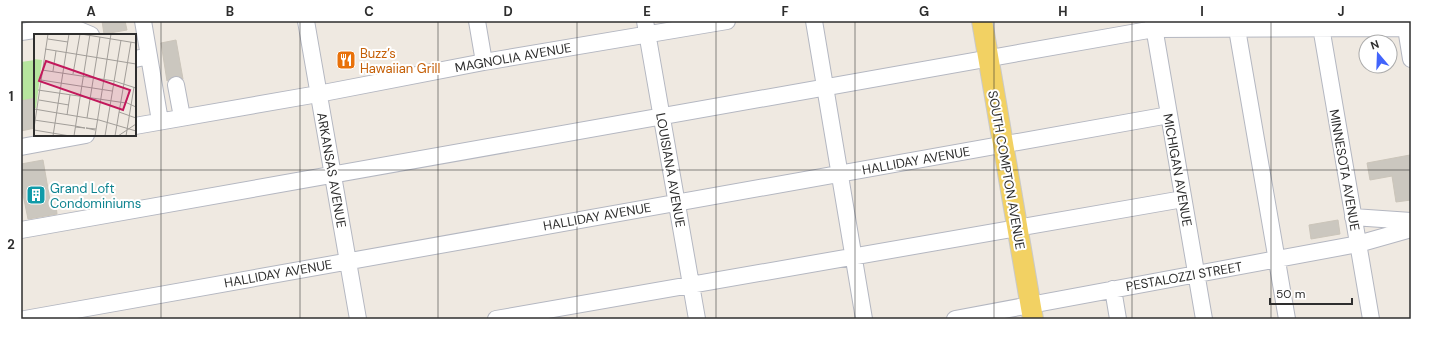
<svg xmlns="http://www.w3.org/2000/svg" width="1432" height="340" font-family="'DM Sans',sans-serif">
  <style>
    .green { fill: #b6e59e }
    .building { fill: #cbc7bf; stroke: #cbc5ba }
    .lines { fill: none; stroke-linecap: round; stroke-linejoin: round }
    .minor-casing { stroke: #b4b7c1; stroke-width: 18 }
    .major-casing { stroke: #c9c9c9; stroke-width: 22 }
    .minor { stroke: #fff; stroke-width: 16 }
    .major { stroke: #f2d163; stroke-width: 20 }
    .grid { fill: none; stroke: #2e2e2e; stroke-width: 1; stroke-opacity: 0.55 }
    .labels { text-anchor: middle; stroke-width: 4; stroke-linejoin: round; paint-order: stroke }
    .food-label { font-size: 13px; fill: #c56008; stroke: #fff; text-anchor: start }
    .street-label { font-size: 13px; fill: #2e2e2e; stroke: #fff }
    .culture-label { font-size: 13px; fill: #0d838f; stroke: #fff; text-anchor: start }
    .inset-road { fill: none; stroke: #a29e99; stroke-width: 1 }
    .view { fill: #c2185b; fill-opacity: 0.15; stroke: #c2185b; stroke-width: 2 }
    .inset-edge { fill: none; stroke: #2e2e2e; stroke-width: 2 }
    .neatline { fill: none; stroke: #2e2e2e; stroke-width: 1.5 }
    .grid-label { font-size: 13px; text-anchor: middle; font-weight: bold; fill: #2e2e2e }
  </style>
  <rect width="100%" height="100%" fill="#efe9e1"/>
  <path class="green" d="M 35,60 L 35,98 L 21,101 L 21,62 Z"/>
  <path class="building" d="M 102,21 L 125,21 L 127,30 L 104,34 Z
    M 176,40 L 183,79 L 175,76 L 167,81 L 161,43 Z
    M 35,98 L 35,128 L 21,131 L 21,101 Z
    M 1410,155 L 1411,200 L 1396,202 L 1392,176 L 1370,180 L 1367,163 Z
    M 43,160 L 51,206 L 56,205 L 57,214 L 28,219 L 21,185 L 21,164 Z
    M 1338,220 L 1340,234 L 1311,239 L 1309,225 Z"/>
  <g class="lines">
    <defs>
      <path id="minor" d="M 143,21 L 160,121
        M 306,21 L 358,319
        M 477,21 L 484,62
        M 645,21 L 697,319
        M 814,21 L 864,319
        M 1153,21 L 1204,319
        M 1320,21 L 1371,319
        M 1406,28 L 1411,59
        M 1237,29 L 1287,319
        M 21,32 L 67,25 L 91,35
        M 135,59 L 149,56
        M 176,85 L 182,117
        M 135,126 L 318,94 L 484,62 L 727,21
        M 21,147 L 86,135
        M 1353,217 L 1411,221
        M 21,230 L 1154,29 L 1411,28
        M 1113,289 L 1118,319
        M 25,319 L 1169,115
        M 496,319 L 1183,199
        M 955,319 L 1358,244 L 1411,229"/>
      <path id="major" d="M 982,21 L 1033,319"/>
    </defs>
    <use href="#minor" class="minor-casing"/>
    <use href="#major" class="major-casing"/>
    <use href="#minor" class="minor"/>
    <use href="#major" class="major"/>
  </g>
  <path class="grid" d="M 161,21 L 161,319M 300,21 L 300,319M 438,21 L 438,319M 577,21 L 577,319M 716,21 L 716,319M 855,21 L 855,319M 994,21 L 994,319M 1132,21 L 1132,319M 1271,21 L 1271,319M 21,170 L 1411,170"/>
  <defs>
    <symbol id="restaurant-square" viewBox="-11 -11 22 22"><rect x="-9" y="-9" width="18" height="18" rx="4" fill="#e8710a" stroke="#fff"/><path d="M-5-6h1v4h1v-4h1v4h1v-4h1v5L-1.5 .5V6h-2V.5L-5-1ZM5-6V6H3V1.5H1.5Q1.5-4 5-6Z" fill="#fff"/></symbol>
    <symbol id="building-square" viewBox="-11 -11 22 22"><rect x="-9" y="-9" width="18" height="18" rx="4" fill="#0f9aa8" stroke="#fff"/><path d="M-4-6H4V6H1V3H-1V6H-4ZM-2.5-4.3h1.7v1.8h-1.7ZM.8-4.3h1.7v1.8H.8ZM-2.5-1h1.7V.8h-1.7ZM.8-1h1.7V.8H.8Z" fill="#fff"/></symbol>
  </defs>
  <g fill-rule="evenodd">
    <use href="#restaurant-square" x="335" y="49" width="22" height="22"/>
    <use href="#building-square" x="25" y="184" width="22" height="22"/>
  </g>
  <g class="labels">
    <g class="food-label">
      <text x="360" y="58">Buzz’s<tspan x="360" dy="15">Hawaiian Grill</tspan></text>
    </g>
    <g class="street-label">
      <text transform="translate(513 57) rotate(-10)" y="5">MAGNOLIA AVENUE</text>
      <text transform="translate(916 160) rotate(-10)" y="5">HALLIDAY AVENUE</text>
      <text transform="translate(332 170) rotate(80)" y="5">ARKANSAS AVENUE</text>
      <text transform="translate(671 170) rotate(80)" y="5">LOUISIANA AVENUE</text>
      <text transform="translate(1007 170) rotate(80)" y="5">SOUTH COMPTON AVENUE</text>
      <text transform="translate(1178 170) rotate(80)" y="5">MICHIGAN AVENUE</text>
      <text transform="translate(1345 170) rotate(80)" y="5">MINNESOTA AVENUE</text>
      <text transform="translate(597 216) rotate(-10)" y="5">HALLIDAY AVENUE</text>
      <text transform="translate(278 273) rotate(-10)" y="5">HALLIDAY AVENUE</text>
      <text transform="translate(1184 276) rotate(-10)" y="5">PESTALOZZI STREET</text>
    </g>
    <g class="culture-label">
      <text x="50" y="193">Grand Loft<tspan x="50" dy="15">Condominiums</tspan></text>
    </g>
  </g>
  <g transform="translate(34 34)">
    <rect width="102" height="102" fill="#efe9e1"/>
    <path d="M 0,25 L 8,26 L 2,74 L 0,74 Z" fill="#b6e59e"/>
    <path class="inset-road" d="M 47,0 L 102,9M 14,5 L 34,8M 11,15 L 102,30M 8,36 L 80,47 L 102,54M 19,37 L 22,17M 39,40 L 46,0M 7,46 L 78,57M 4,56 L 92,69M 5,66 L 35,71M 91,68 L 102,73M 0,75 L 65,86 L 102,97M 85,78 L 102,84M 33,81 L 36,61M 53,84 L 66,3M 0,86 L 41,92M 41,93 L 51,94 L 41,92M 0,94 L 14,0M 0,96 L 36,102M 61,96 L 52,94 L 62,95M 19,102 L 35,0M 40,102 L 56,0M 61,102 L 77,0M 71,102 L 87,6M 81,102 L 97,8M 84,102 L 102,90M 92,102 L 100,53"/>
    <path class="view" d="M 12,27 L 96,56 L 89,76 L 5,47 Z"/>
    <rect width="102" height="102" class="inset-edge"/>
  </g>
  <rect width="1432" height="340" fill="none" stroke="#ffffff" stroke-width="44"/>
  <g transform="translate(1378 54) rotate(341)"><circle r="19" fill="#ffffff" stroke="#ababab"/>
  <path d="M0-3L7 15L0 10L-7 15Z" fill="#4264fb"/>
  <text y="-6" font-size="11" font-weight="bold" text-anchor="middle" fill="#2e2e2e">N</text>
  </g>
  <path d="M1270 298v6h82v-6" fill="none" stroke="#2e2e2e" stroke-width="2"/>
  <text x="1276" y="298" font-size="12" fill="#2e2e2e" stroke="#ffffff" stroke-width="3" paint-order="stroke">50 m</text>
  <rect x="22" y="22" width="1388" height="296" class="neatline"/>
  <g class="grid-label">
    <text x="91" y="16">A</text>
    <text x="230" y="16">B</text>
    <text x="369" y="16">C</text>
    <text x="508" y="16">D</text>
    <text x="647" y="16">E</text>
    <text x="785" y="16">F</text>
    <text x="924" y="16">G</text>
    <text x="1063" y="16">H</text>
    <text x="1202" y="16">I</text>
    <text x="1341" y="16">J</text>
    <text x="11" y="101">1</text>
    <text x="11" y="249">2</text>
  </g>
</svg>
